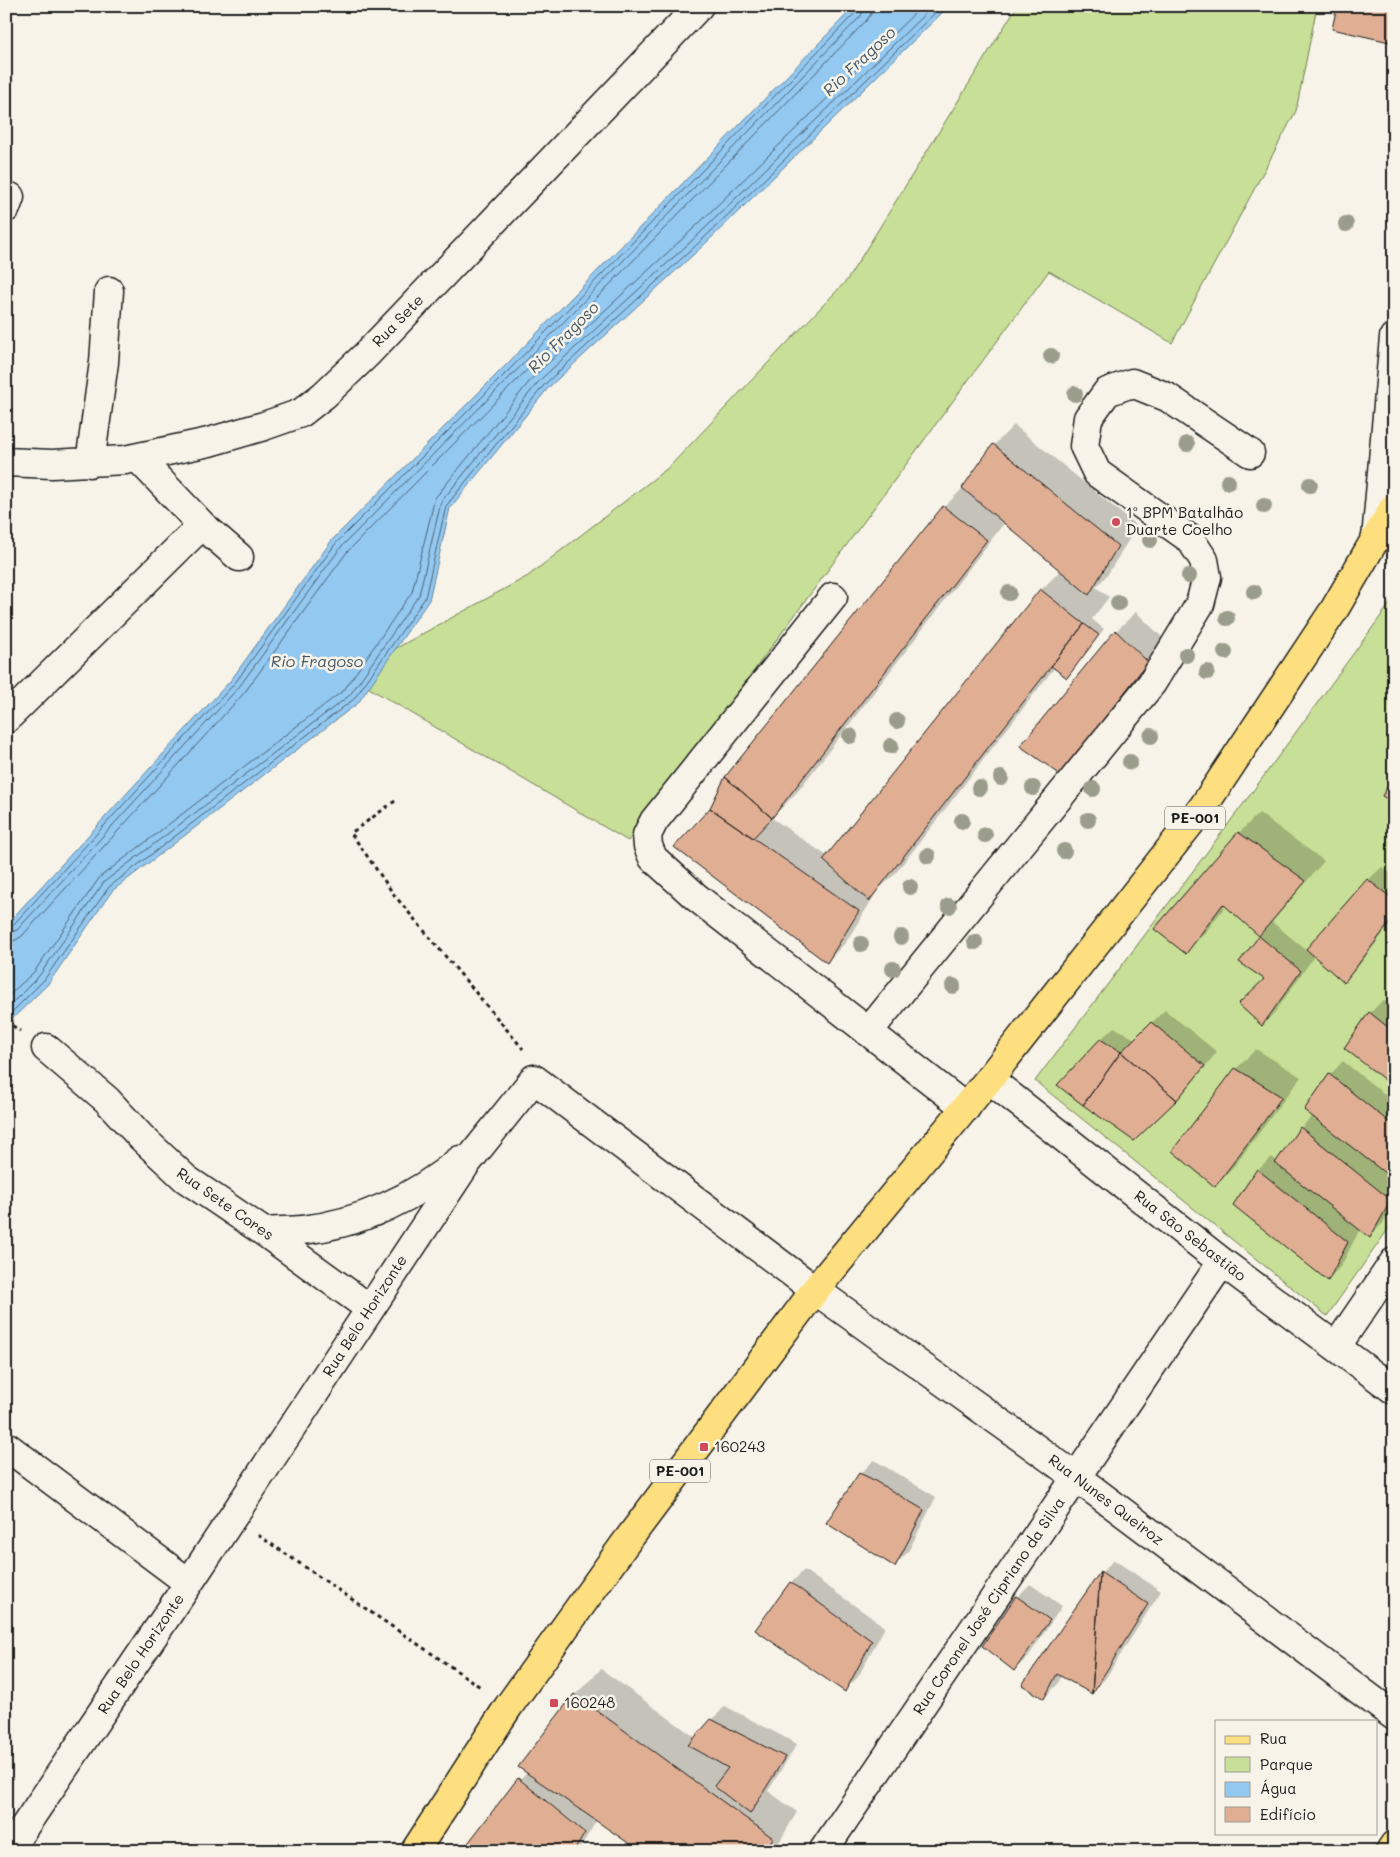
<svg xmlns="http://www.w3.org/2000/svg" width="1400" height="1857" font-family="Mali,sans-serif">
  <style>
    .green { fill: #c7df96; stroke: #727e59 }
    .water { fill: #93c8f1; stroke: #63839c }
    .shadow { fill: #0003; fill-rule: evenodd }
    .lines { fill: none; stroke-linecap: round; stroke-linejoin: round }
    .shore { stroke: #4c6171; stroke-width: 1 }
    .building { fill: #e0ae93; stroke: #1c1c1c }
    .minor-casing { stroke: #1c1c1c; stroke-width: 31 }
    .major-casing { stroke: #1c1c1c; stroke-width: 31 }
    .path { stroke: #1c1c1c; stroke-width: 3; stroke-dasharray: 4 4; stroke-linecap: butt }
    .minor { stroke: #f7f3e8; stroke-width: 28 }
    .major { stroke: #fddf80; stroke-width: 28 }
    .tree { fill: #9b9d8c }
    .poi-dot { fill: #d1495b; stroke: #f7f3e8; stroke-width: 2 }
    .labels { text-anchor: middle; stroke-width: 5; stroke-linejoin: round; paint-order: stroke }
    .shield { fill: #f7f3e8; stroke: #5e5c59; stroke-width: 1 }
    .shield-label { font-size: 14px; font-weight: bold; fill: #1c1c1c }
    .street-label { font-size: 15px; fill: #1c1c1c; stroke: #f7f3e8 }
    .poi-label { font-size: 15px; fill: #1c1c1c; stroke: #f7f3e8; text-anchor: start }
    .water-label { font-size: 16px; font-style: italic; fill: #465867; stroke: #f7f3e8 }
  </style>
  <rect width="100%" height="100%" fill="#f7f3e8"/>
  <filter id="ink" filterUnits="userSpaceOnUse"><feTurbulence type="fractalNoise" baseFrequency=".02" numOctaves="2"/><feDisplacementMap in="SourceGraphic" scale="10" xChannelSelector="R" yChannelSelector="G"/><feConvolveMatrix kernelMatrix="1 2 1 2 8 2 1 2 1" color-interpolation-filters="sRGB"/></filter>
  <g filter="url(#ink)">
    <path class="green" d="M 1017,6 L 1317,6 L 1296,111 L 1172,343 L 1049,271 L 628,841 L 347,675 L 528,576 L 669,467 L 847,280 Z
      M 1394,598 L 1394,1221 L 1327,1316 L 1035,1081 L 1250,795 Z"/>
    <path class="water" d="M 855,6 L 949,6 L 706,243 L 549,387 L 450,508 L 429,600 L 358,703 L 112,891 L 48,984 L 6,1025 L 6,925 L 231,680 L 332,540 L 505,366 Z"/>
    <path class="shadow" d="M 1014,425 L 1137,526 L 1108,574 L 1096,587 L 1109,597 L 1092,619 L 1104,629 L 1073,670 L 1055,667 L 895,874 L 878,890 L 846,942 L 827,962 L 711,809 L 944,507 L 963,488 L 994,445 ZM 1005,522 L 1061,570 L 1041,590 L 827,856 L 772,818 L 798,791 Z
      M 1136,612 L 1167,642 L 1081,753 L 1022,746 L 1116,631 Z
      M 1259,813 L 1324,861 L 1272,922 L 1311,954 L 1368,880 L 1382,867 L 1394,876 L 1394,919 L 1357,968 L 1344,981 L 1315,955 L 1275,1012 L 1262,1025 L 1266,978 L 1241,961 L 1261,935 L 1226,905 L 1205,933 L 1185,953 L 1156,929 L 1239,833 Z
      M 1394,995 L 1394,1003 L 1390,1000 Z
      M 1383,1000 L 1394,1008 L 1394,1086 L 1346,1048 L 1370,1013 Z
      M 1165,1010 L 1217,1052 L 1190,1085 L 1176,1099 L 1100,1040 L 1114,1027 L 1135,1039 Z
      M 1256,1049 L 1301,1077 L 1235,1165 L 1215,1185 L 1174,1151 L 1236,1069 Z
      M 1343,1061 L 1394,1102 L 1394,1203 L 1383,1223 L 1370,1236 L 1360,1229 L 1341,1266 L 1328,1279 L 1258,1170 L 1272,1157 L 1278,1162 L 1301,1128 L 1313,1115 L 1306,1109 L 1330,1075 Z
      M 874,1460 L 936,1497 L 908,1552 L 895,1565 L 860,1474 Z
      M 1114,1560 L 1161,1591 L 1105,1679 L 1092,1692 L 1062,1675 L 1057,1685 L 1044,1698 L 1101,1573 Z
      M 804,1570 L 885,1627 L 858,1677 L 845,1690 L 791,1583 Z
      M 1030,1584 L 1062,1606 L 1028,1657 L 1014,1670 L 1017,1597 Z
      M 601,1669 L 696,1738 L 725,1706 L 797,1744 L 768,1791 L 797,1812 L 774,1851 L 642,1851 L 597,1820 L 578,1851 L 464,1851 L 527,1772 L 575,1695 Z"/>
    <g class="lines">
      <path class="shore" d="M 6,928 L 12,926 L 235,683 L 336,543 L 509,370 L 856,12 L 858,6
        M 6,934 L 17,930 L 239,687 L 341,547 L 513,374 L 861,16 L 864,6
        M 6,942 L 16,940 L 22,936 L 245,692 L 347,552 L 518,379 L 866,21 L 871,14 L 872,6
        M 6,998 L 34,972 L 100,877 L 344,690 L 412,592 L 435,498 L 534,376 L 693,229 L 922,6
        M 6,1009 L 39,976 L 104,882 L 350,695 L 419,595 L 441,502 L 540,380 L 698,235 L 933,6
        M 6,1018 L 44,980 L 109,887 L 354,699 L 425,598 L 446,506 L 545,384 L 703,239 L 942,6"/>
    </g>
    <path class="building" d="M 1337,6 L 1394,6 L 1394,43 L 1332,29 Z
      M 993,444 L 1118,546 L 1089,595 L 962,488 Z
      M 943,506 L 987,540 L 772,818 L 725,777 Z
      M 1040,589 L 1084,624 L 869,901 L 823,860 Z
      M 1084,624 L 1099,635 L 1067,678 L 1051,666 Z
      M 1115,630 L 1148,662 L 1061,775 L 1020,746 Z
      M 1394,775 L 1394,803 L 1382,796 Z
      M 725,777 L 772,818 L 753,838 L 710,808 Z
      M 710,808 L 859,911 L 827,963 L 674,847 Z
      M 1238,832 L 1306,881 L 1259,936 L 1223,904 L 1186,954 L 1154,929 Z
      M 1367,879 L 1394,900 L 1394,917 L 1344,983 L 1306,949 Z
      M 1259,936 L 1301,971 L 1262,1026 L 1238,1004 L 1264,979 L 1239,962 Z
      M 1369,1012 L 1394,1032 L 1394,1087 L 1344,1048 Z
      M 1151,1022 L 1205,1066 L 1177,1100 L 1121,1052 Z
      M 1100,1039 L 1121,1052 L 1083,1105 L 1057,1085 Z
      M 1121,1052 L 1177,1100 L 1134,1141 L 1083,1105 Z
      M 1235,1068 L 1282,1097 L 1215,1187 L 1172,1151 Z
      M 1329,1074 L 1394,1126 L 1394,1180 L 1304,1110 Z
      M 1300,1127 L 1391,1200 L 1370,1238 L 1275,1163 Z
      M 1257,1169 L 1348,1242 L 1328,1281 L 1233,1205 Z
      M 859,1473 L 870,1478 L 924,1510 L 895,1567 L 826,1523 Z
      M 1100,1572 L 1148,1604 L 1092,1694 Z
      M 1100,1572 L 1092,1694 L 1057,1674 L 1044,1699 L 1022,1685 Z
      M 790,1582 L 872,1641 L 845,1692 L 755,1630 Z
      M 1016,1596 L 1050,1620 L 1014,1671 L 982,1646 Z
      M 574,1694 L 773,1838 L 765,1851 L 640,1851 L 518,1767 Z
      M 711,1719 L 785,1757 L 750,1814 L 714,1786 L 728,1768 L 688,1745 Z
      M 518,1778 L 585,1833 L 574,1851 L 462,1851 Z"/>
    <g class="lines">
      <defs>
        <path id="minor" d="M 6,208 L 10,197
          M 138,458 L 202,525 L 239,557
          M 6,462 L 52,464 L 125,460 L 209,442 L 264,426 L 301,413 L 324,395 L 367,354 L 699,6
          M 90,463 L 104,362 L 109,291
          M 1376,539 L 1394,337
          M 833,597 L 654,821 L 647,835 L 648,846 L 653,858 L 696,897 L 966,1108
          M 6,719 L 202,525
          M 868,1032 L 1152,683 L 1200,604 L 1207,577 L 1204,560 L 1190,539 L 1097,473 L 1084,446 L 1088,418 L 1107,392 L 1132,383 L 1167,397 L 1250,453
          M 46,1048 L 107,1100 L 140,1136 L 186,1179 L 264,1232 L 369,1308
          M 989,1079 L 1222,1262 L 1394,1390
          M 264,1232 C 277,1231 290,1231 302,1230 C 360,1224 416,1197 460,1160
          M 1336,1347 L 1394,1262
          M 6,1446 L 189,1583
          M 8,1851 L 189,1583 L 466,1164 L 534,1079 L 815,1290 L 1076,1477 L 1394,1716
          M 823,1851 L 1222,1262"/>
        <path id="major" d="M 415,1851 L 508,1707 L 624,1545 L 815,1290 L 989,1079 L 1203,807 L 1334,610 L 1394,507
          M 1390,1851 L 1394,1845"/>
      </defs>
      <use href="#minor" class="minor-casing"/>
      <use href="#major" class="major-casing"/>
      <path class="path" d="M 395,801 L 351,833 L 395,896 L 523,1049
        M 6,1021 L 20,1031
        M 258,1535 L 482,1688"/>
      <use href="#minor" class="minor"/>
      <use href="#major" class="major"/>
    </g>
    <g class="tree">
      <circle cx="1346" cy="224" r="8"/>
      <circle cx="1051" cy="356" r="8"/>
      <circle cx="1075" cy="394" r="8"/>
      <circle cx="1187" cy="444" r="8"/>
      <circle cx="1228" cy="482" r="8"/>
      <circle cx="1310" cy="485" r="8"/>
      <circle cx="1264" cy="506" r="8"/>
      <circle cx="1150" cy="540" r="8"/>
      <circle cx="1189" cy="576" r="8"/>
      <circle cx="1254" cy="592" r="8"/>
      <circle cx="1009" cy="593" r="8"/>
      <circle cx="1118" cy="603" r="8"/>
      <circle cx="1227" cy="618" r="8"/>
      <circle cx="1225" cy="652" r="8"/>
      <circle cx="1186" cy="655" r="8"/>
      <circle cx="1207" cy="672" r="8"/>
      <circle cx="897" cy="721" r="8"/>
      <circle cx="850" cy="736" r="8"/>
      <circle cx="1151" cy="736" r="8"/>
      <circle cx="891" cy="746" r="8"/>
      <circle cx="1130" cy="762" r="8"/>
      <circle cx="1001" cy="778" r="8"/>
      <circle cx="979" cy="788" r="8"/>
      <circle cx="1033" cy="788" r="8"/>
      <circle cx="1093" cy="789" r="8"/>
      <circle cx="1088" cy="820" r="8"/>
      <circle cx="962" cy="821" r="8"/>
      <circle cx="985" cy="835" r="8"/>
      <circle cx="1064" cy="851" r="8"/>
      <circle cx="928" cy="856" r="8"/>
      <circle cx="910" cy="887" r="8"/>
      <circle cx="949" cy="906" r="8"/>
      <circle cx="901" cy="937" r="8"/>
      <circle cx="975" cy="942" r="8"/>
      <circle cx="861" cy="944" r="8"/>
      <circle cx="893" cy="969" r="8"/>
      <circle cx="953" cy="986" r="8"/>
    </g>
  </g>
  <g class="poi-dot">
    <circle cx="1116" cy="522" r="5"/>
    <rect x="699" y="1442" width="10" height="10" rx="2.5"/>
    <rect x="549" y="1698" width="10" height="10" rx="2.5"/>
  </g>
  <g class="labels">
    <g class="shield">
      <rect x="1165" y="806.5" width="60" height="23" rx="4"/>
      <rect x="650" y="1459.5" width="60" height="23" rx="4"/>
    </g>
    <g class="shield-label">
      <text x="1195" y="823">PE-001</text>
      <text x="680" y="1476">PE-001</text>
    </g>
    <g class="street-label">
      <text transform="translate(398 321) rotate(-46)" y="5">Rua Sete</text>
      <text transform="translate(225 1204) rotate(35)" y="5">Rua Sete Cores</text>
      <text transform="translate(1190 1236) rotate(38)" y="5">Rua São Sebastião</text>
      <text transform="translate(365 1316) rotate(-57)" y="5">Rua Belo Horizonte</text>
      <text transform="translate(1106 1500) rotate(37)" y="5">Rua Nunes Queiroz</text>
      <text transform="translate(989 1606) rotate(-56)" y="5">Rua Coronel José Cipriano da Silva</text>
      <text transform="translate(141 1654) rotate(-56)" y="5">Rua Belo Horizonte</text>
    </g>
    <g class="poi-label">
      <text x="1126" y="518">1º BPM Batalhão<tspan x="1126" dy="17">Duarte Coelho</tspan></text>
      <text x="714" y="1452">160243</text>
      <text x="564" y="1708">160248</text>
    </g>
    <g class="water-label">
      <text transform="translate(859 61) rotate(-43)" y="6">Rio Fragoso</text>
      <text transform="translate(563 337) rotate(-45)" y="6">Rio Fragoso</text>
      <text x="317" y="667">Rio Fragoso</text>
    </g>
  </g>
  <rect width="1400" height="1857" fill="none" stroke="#f7f3e8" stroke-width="25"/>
  <rect x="12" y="12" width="1375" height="1832" fill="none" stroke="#1c1c1c" stroke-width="2" filter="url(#ink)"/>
  <rect x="1215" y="1720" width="162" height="115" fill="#f7f3e8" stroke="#9f9d96"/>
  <rect x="1225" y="1736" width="25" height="8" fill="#fddf80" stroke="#9f9d96"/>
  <text x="1260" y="1744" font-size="15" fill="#1c1c1c">Rua</text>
  <rect x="1225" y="1757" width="25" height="15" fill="#c7df96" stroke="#9f9d96"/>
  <text x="1260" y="1770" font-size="15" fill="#1c1c1c">Parque</text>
  <rect x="1225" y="1782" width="25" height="15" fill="#93c8f1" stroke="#9f9d96"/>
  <text x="1260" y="1794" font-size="15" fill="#1c1c1c">Água</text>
  <rect x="1225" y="1807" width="25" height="15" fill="#e0ae93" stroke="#9f9d96"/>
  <text x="1260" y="1820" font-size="15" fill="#1c1c1c">Edifício</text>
</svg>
